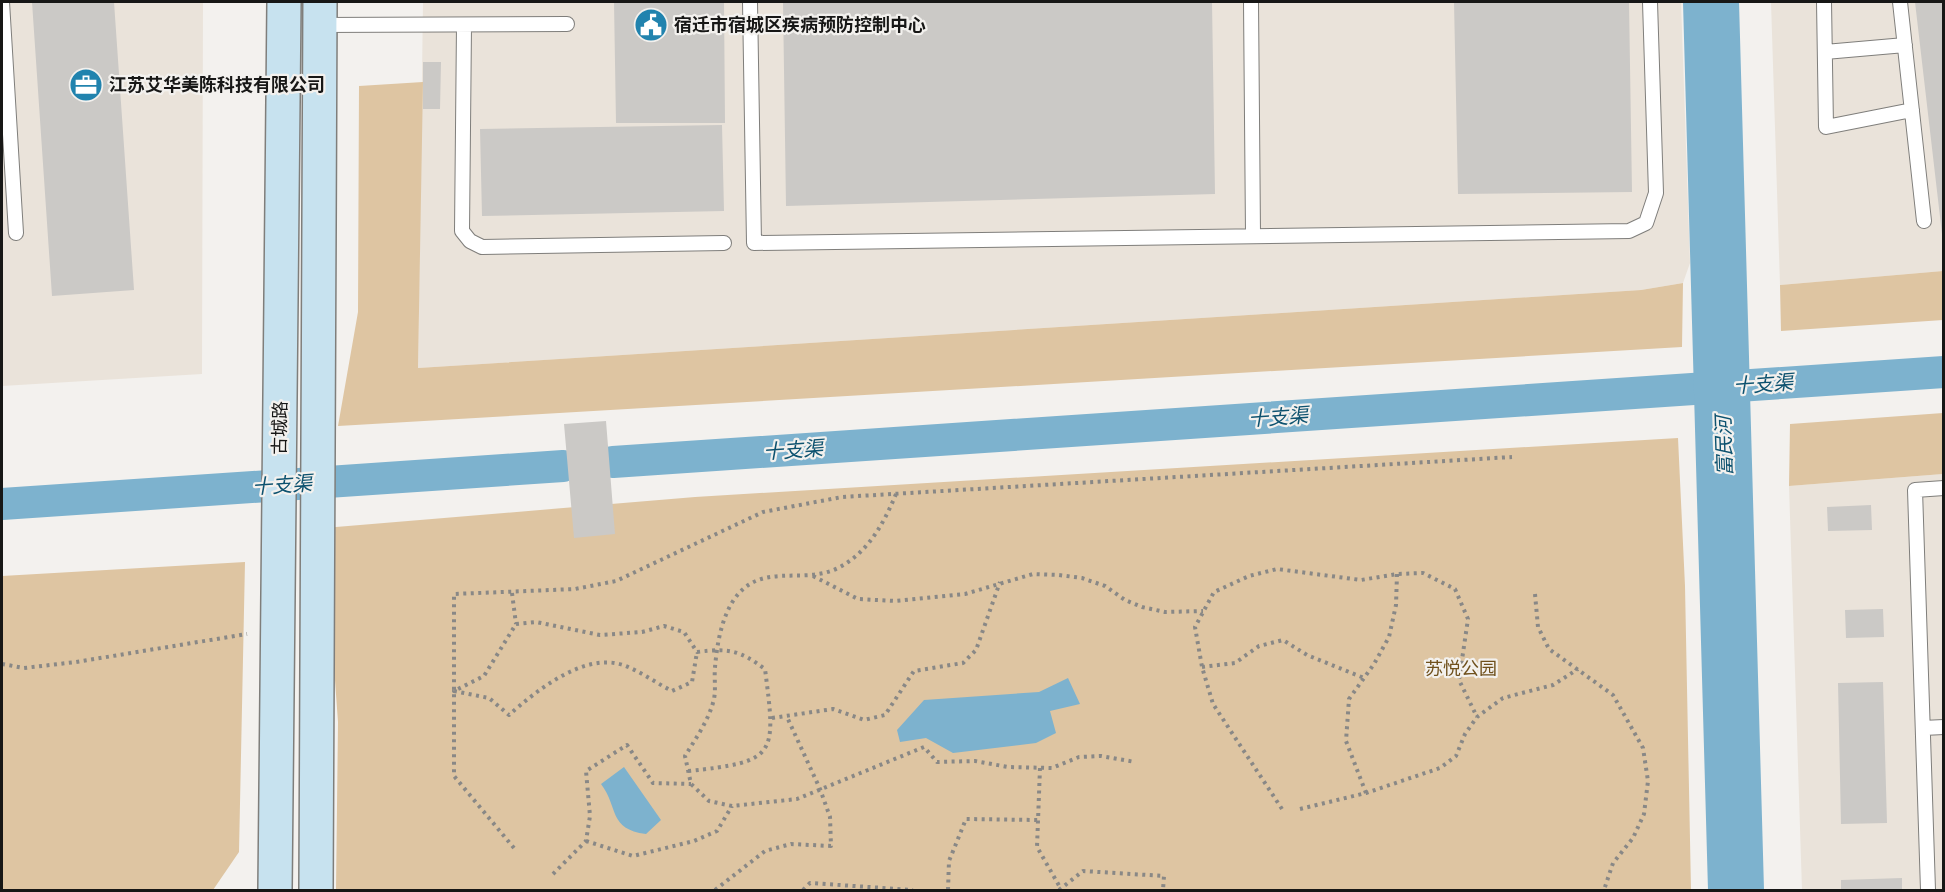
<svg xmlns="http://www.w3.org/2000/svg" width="1945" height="892" font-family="'Fira Sans Condensed','Noto Sans SC',sans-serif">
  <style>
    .built { fill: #eae3da }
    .green { fill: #dec5a2 }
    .water { fill: #7db2ce }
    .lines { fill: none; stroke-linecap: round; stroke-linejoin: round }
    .canal { stroke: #7db2ce; stroke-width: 32 }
    .river { stroke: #7db2ce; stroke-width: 56 }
    .building { fill: #cbc9c6 }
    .lane-casing { stroke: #7f7e7b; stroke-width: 16 }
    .secondary-casing { stroke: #7f7e7b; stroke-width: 36 }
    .path { stroke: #898886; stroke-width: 4; stroke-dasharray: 3 4.5; stroke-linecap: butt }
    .lane { stroke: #fff; stroke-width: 14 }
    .secondary { stroke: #c7e2ef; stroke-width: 33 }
    .labels { text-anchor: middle; stroke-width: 4.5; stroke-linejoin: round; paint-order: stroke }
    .poi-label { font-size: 18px; font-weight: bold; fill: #171716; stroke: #f3f1ee; text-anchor: start }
    .street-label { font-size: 18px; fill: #171716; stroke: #f3f1ee }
    .park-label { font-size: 18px; fill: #6f501c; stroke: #f3f1ee }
    .water-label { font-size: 20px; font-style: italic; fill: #0d526f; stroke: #f3f1ee }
  </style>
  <rect width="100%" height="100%" fill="#f3f1ee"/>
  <path class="built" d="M 2,2 L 203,2 L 202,374 L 2,386 Z
    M 423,2 L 1681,2 L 1690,263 L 1683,283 L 1641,290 L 418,368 Z
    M 1771,2 L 1943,2 L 1943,271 L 1780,285 Z
    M 1943,474 L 1943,890 L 1802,890 L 1789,486 Z"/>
  <path class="green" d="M 423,82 L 418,368 L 1641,290 L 1683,283 L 1682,347 L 338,426 L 358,312 L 359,86 Z
    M 1943,271 L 1943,320 L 1781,331 L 1780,285 Z
    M 1943,413 L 1943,474 L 1789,486 L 1790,424 Z
    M 1678,438 L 1685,586 L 1691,890 L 336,890 L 338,722 L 324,528 L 695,497 Z
    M 245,562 L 239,852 L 213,890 L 2,890 L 2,576 Z"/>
  <path class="water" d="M 1068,678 L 1080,704 L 1050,711 L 1056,733 L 1036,743 L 953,753 L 926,738 L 900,742 L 897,730 L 924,700 L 1039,692 Z
    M 624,767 L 661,820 L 646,834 C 608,829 619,808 601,784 Z"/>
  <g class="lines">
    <path class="canal" d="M 613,462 L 1944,372
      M 2,504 L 563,466"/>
    <path class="river" d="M 1711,2 L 1736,890"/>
  </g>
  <path class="building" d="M 32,2 L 114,2 L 134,290 L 52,296 Z
    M 614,2 L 724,2 L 725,123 L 616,123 Z
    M 783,2 L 1212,2 L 1215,194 L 786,206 Z
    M 1454,2 L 1629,2 L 1632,192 L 1458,194 Z
    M 1915,2 L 1944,2 L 1944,234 L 1942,234 Z
    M 423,62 L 441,62 L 440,109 L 423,109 Z
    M 722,125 L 724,211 L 482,216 L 480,129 Z
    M 606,421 L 615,534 L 574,538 L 564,424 Z
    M 1871,505 L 1872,530 L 1828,531 L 1827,507 Z
    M 1883,609 L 1884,637 L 1846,638 L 1845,610 Z
    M 1883,682 L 1887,823 L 1841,824 L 1838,683 Z
    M 1902,878 L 1902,890 L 1841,890 L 1841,880 Z"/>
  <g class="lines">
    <defs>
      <path id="lane" d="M 2,2 L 16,233
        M 750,2 L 754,243 L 1629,231 L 1646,223 L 1656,193 L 1650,2
        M 1251,2 L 1253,234
        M 1824,2 L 1826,127 L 1912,110
        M 1900,2 L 1924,221
        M 319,25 L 567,24
        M 464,25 L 462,231 L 470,241 L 482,247 L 724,243
        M 1825,52 L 1905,45
        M 1923,728 L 1944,727
        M 1928,890 L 1915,490 L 1944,488"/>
      <path id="secondary" d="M 275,890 L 284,2
        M 316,890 L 320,2"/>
    </defs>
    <use href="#lane" class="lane-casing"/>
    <use href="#secondary" class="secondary-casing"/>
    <path class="path" d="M 896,494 C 884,523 868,553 838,568 C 801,586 760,560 733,601 C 721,620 717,645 715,667 C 714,678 716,689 714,699 C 709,720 696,738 685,756 L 691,784 L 709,801 L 732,806 L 797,799 L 924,747 L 937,762 L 975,761 L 1008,767 L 1052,768 L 1079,757 L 1101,756 L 1135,762
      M 813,576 L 858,599 L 896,601 L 965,594 L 1033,574 L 1059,575 L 1082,578 L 1105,586 L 1125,600 L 1142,607 L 1165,612 L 1203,611
      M 512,593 L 516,624
      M 1535,594 L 1538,627 L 1549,649 L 1613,695 L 1643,748 L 1648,781 L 1644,814 L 1633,838 L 1613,863 L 1604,890
      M 2,664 L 24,668 L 76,662 L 247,634
      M 1202,667 L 1235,663 L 1259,646 L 1283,640 L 1307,655 L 1364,678
      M 772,718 L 833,709 L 864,720 L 885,715 L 914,671 L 963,663 L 976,650 L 1000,582
      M 1040,768 L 1037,847 L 1061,889
      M 688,771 C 778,762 776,755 765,669 C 739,650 729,648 697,652 L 684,632 L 664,626 L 642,632 L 600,635 L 536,622 L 516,624 L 484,676 L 454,691 L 489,698 L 509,715 C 536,691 584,652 623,665 C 640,671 656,683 672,691 L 692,682 L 697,652
      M 1366,793 L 1346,741 L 1349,699 L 1374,664 L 1389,637 L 1396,605 L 1397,574
      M 1282,809 L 1213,704 L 1202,667 L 1195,627 L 1214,592 L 1249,576 L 1277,569 L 1361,580 L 1397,574 L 1423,573 L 1455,589 L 1468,619 L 1459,680 L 1477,717
      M 1300,809 L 1366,793 L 1440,768 L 1456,756 L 1465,734 L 1477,717 L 1503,698 L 1553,685 L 1578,669
      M 586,841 L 633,856 L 694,841 L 717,831 L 732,806
      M 514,848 L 454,776 L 454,594 L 575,589 L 616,581 L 763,512 L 842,497 L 1512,457
      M 553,874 L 586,841 L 590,816 L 586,771 L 627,745 L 653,783 L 691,784
      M 715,890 L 765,851 L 791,844 L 831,846 L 830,817 L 820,789 L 787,717
      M 803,890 L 810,883 L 913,890
      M 948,890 L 949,861 L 966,819 L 1038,820
      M 1059,890 L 1083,871 L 1164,876 L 1163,890"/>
    <use href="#lane" class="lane"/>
    <use href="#secondary" class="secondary"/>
  </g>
  <defs>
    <symbol id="civic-disc" viewBox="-11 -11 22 22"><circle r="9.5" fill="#2183ae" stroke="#f3f1ee"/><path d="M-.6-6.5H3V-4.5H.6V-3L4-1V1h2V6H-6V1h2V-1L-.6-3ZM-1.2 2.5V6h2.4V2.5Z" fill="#fff"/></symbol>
    <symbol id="office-disc" viewBox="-11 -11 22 22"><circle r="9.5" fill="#2183ae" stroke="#f3f1ee"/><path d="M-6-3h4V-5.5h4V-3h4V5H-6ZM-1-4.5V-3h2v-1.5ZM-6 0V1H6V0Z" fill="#fff"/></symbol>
  </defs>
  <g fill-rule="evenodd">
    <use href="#civic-disc" x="632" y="6" width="38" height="38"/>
    <use href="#office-disc" x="67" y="66" width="38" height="38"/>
  </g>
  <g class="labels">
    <g class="poi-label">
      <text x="674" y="31">宿迁市宿城区疾病预防控制中心</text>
      <text x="109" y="91">江苏艾华美陈科技有限公司</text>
    </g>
    <g class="street-label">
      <text transform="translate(280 428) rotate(-89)" y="6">古城路</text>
    </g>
    <g class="park-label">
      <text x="1461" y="675">苏悦公园</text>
    </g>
    <g class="water-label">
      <text transform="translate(1763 384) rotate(-4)" y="7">十支渠</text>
      <text transform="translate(1278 417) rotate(-4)" y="7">十支渠</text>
      <text transform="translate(1724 446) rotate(-92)" y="7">富民河</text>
      <text transform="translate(793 450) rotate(-4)" y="7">十支渠</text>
      <text transform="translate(282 485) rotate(-4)" y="7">十支渠</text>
    </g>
  </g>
  <rect width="1945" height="892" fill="none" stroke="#171716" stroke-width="6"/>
</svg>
